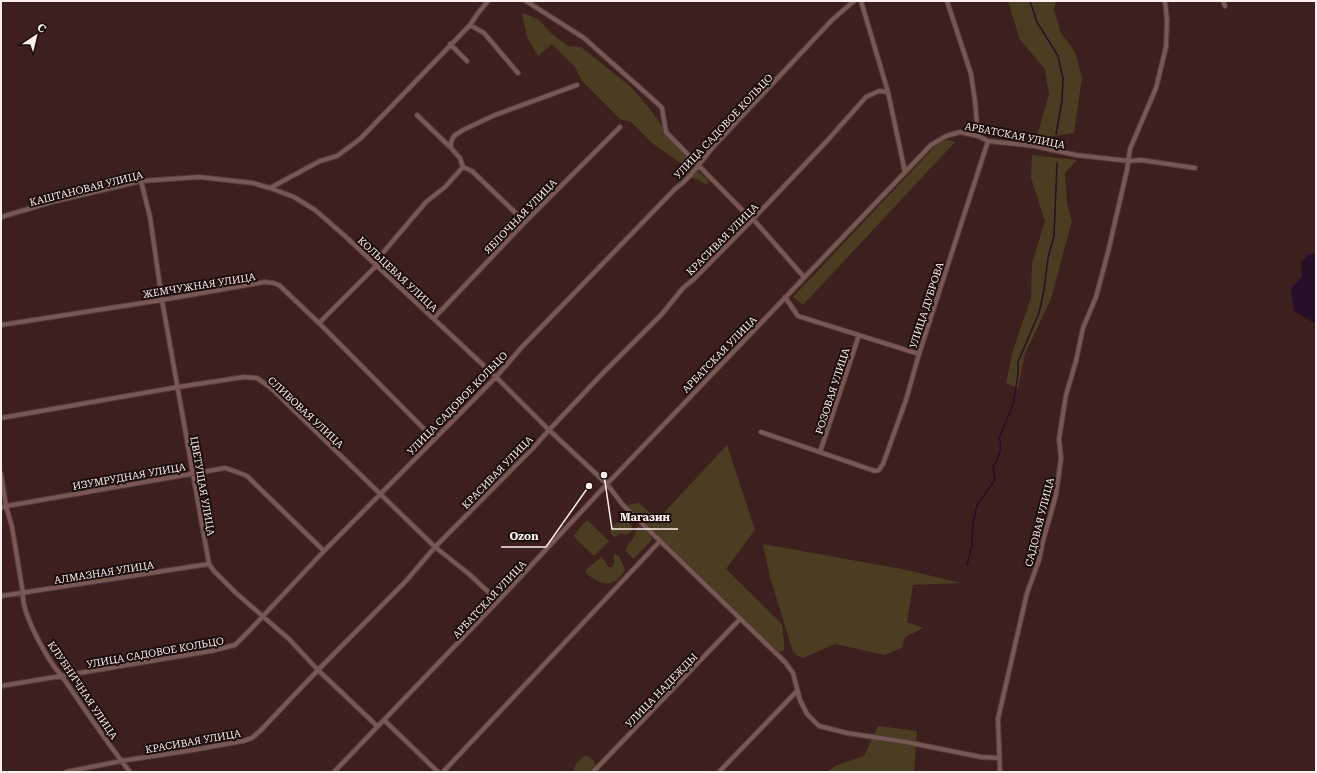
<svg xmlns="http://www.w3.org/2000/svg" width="1317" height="773" font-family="'Roboto Serif',serif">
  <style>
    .green { fill: #4b3d21 }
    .water { fill: #271027 }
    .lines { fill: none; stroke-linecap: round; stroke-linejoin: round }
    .stream { stroke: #271027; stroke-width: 1.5 }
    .street-casing { stroke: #523b3a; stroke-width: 6 }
    .street { stroke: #795753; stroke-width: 4 }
    .labels { text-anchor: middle; stroke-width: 4; stroke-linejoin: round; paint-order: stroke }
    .street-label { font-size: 10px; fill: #fdf0ef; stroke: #1b0d0c }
    .leader { fill: none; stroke: #fdf0ef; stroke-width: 1.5 }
    .callout-dot { fill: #fdf0ef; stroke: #1b0d0c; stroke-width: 1.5 }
    .callout-label { font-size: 11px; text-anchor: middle; font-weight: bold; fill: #fdf0ef; stroke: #1b0d0c; stroke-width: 4; stroke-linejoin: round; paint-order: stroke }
  </style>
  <rect width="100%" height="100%" fill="#3d1f1d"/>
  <path class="green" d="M 1008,1 L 1056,1 L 1054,10 L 1061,33 L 1075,52 L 1082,77 L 1074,133 L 1036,139 L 1049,94 L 1045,69 L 1020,40 Z
    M 522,13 L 538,19 L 552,34 L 568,46 L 581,47 L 631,87 L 650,109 L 666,132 L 692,162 L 693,166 L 709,181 L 708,183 L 705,184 L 699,180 L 686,176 L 685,173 L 686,167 L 652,143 L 631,122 L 620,119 L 582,81 L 575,67 L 552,44 L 538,56 L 527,37 Z
    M 947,140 L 955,142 L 803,305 L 793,297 L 939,142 Z
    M 1032,155 L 1077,160 L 1065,173 L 1067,203 L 1072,221 L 1051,299 L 1025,354 L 1018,388 L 1006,383 L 1013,350 L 1031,298 L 1032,263 L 1045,221 L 1031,178 Z
    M 727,445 L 755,530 L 726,569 L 782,624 L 784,640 L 784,650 L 781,652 L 778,651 L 627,505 L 639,503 L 658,519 Z
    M 587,520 L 609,541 L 594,556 L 573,536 Z
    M 621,520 L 627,521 L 632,526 L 631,532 L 626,535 L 620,533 L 615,537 L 611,534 L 610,531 L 615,524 Z
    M 639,526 L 647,531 L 652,539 L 651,541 L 633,559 L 626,551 C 627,545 629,544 632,540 C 634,536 636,532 637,527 Z
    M 763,544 L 902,569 L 961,583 L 913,585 L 907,622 L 923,628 L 905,637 L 902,648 L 884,655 L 835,644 L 803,658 L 796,655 L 794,649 L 794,655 L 770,577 Z
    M 614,554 L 619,556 L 625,570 C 613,590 601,585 586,573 L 586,570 L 601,557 L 605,561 L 608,567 L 612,567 L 614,564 Z
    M 878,726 L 917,731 L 914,772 L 827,772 L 835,766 L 864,756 Z
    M 584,756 C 590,756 594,760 595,765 L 588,772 L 573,772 L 576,764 Z"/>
  <path class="water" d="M 1308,254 L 1316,254 L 1316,324 L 1294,311 L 1291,289 L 1302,276 L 1301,262 Z"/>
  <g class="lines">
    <path class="stream" d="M 1030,1 L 1037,22 L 1058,56 L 1063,79 L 1062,100 L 1056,134
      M 967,565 L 972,545 L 973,524 L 977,505 L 995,480 L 993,466 C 999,459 1003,446 999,438 L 1013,405 L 1018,374 L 1018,362 L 1039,313 L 1044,290 L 1048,258 L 1054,236 L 1057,163"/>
    <defs>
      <path id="street" d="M 526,1 L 584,38 L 657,103 L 662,108 L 666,132 L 743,211 L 753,219 L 804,277
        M 861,1 L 888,92 L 905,172
        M 947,1 L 971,74 L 975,101 L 978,136
        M 1223,1 L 1225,6
        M 470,25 L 478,13 L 488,1
        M 450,44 L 467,61
        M 417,115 L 451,148
        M 463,167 L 472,171 L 525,222
        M 141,181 L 150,217 L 162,300 L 209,564 L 214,571 L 236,593 L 289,639 L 318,670 L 377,726
        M 270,188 L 320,161 L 337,156 L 360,139 L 470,25 L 484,33 L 518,73
        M 1,217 L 52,202 L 141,181 L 199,177 L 253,183 L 270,188 L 294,197 L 315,210 L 345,236 L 496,377 L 549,430 L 607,484 L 623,505 L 785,662 L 793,673 L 800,700 L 807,714 L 819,726 L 847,733 L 906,742 L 981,757 L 999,758
        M 785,297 L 798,316 L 919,354
        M 434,318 L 525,222 L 620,127
        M 319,323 L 377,265 L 381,255 L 426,202 L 445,187 L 463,167 L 460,158 L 451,148 L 451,142 L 454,136 L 463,130 L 495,115 L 577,85
        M 1,325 L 162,300 L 265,282 L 273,283 L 279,285 L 319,323 L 434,439
        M 1,418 L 178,387 L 244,377 L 257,378 L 271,388 L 435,547 L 469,574 L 498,601
        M 761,432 L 875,471 L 879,470 L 883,464 L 906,400 L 919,354 L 988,141
        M 820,452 L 859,335
        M 1,474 L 6,506 L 12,527 L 23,593 C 21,611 43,650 53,665 C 58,672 64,678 68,685 C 88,714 108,744 130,772
        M 1,507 L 225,468 L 237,472 L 247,476 L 324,551
        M 1,596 L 209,564
        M 1,686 L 211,651 L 235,645 L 249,631 L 324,551 L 496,377 L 522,347 L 675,189 C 691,178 701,161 714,146 L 832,20 L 854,1
        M 384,720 L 438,772
        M 66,772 L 121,761 L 193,750 L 243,741 L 252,738 L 260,731 L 318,670 L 406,581 L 435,547 L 534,447 L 549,430 L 604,372 L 662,314 L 683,288 L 694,279 L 753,219 L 826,142 L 866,97 L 879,91 L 888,92
        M 334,772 L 498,601 L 607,484 L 931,145 L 946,136 L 960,132 L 978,136 L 988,141 L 1034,146 L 1076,155 L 1129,161 L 1141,160 L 1195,168
        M 443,772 L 660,541
        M 593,772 L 740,619
        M 719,772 L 797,691
        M 1000,772 L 998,719 L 1027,593 L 1039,560 L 1043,541 L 1056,495 L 1061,458 L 1059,439 L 1066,395 L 1076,361 L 1083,328 L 1096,297 L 1108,252 L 1127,170 L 1130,149 L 1156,88 L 1166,47 L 1167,20 L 1165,1"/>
    </defs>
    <use href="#street" class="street-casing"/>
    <use href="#street" class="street"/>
  </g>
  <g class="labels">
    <g class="street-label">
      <text transform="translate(723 126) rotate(-47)" y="4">УЛИЦА САДОВОЕ КОЛЬЦО</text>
      <text transform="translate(1015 135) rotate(11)" y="4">АРБАТСКАЯ УЛИЦА</text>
      <text transform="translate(86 188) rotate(-14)" y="4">КАШТАНОВАЯ УЛИЦА</text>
      <text transform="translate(520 216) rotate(-46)" y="4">ЯБЛОЧНАЯ УЛИЦА</text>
      <text transform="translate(722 239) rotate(-45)" y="4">КРАСИВАЯ УЛИЦА</text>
      <text transform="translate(398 274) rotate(43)" y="4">КОЛЬЦЕВАЯ УЛИЦА</text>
      <text transform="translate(199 285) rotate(-9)" y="4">ЖЕМЧУЖНАЯ УЛИЦА</text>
      <text transform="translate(926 305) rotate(-72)" y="4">УЛИЦА ДУБРОВА</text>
      <text transform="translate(719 354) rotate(-46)" y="4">АРБАТСКАЯ УЛИЦА</text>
      <text transform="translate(832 391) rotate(-72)" y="4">РОЗОВАЯ УЛИЦА</text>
      <text transform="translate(457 403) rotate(-46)" y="4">УЛИЦА САДОВОЕ КОЛЬЦО</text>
      <text transform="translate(306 412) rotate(43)" y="4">СЛИВОВАЯ УЛИЦА</text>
      <text transform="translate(497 472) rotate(-46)" y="4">КРАСИВАЯ УЛИЦА</text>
      <text transform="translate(129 476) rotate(-10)" y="4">ИЗУМРУДНАЯ УЛИЦА</text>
      <text transform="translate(203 486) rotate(80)" y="4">ЦВЕТУЩАЯ УЛИЦА</text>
      <text transform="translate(1039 522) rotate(-76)" y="4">САДОВАЯ УЛИЦА</text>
      <text transform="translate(104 572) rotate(-9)" y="4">АЛМАЗНАЯ УЛИЦА</text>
      <text transform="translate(489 599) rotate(-47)" y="4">АРБАТСКАЯ УЛИЦА</text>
      <text transform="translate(155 652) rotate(-10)" y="4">УЛИЦА САДОВОЕ КОЛЬЦО</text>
      <text transform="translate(83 690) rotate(56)" y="4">КЛУБНИЧНАЯ УЛИЦА</text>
      <text transform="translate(661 690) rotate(-46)" y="4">УЛИЦА НАДЕЖДЫ</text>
      <text transform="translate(193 741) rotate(-10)" y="4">КРАСИВАЯ УЛИЦА</text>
    </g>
  </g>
  <path class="leader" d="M604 475L612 529H678M589 486L546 547H501"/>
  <g class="callout-dot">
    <circle cx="604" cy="475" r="4"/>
    <circle cx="589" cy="486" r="4"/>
  </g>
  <g class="callout-label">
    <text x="645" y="521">Магазин</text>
    <text x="524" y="540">Ozon</text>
  </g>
  <rect width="1317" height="773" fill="none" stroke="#fdf0ef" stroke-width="4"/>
  <g transform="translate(36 36) rotate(35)" stroke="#1b0d0c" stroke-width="3" paint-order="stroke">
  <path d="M0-3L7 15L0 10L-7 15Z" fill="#fdf0ef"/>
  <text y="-6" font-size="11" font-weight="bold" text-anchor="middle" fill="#fdf0ef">С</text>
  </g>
</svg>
